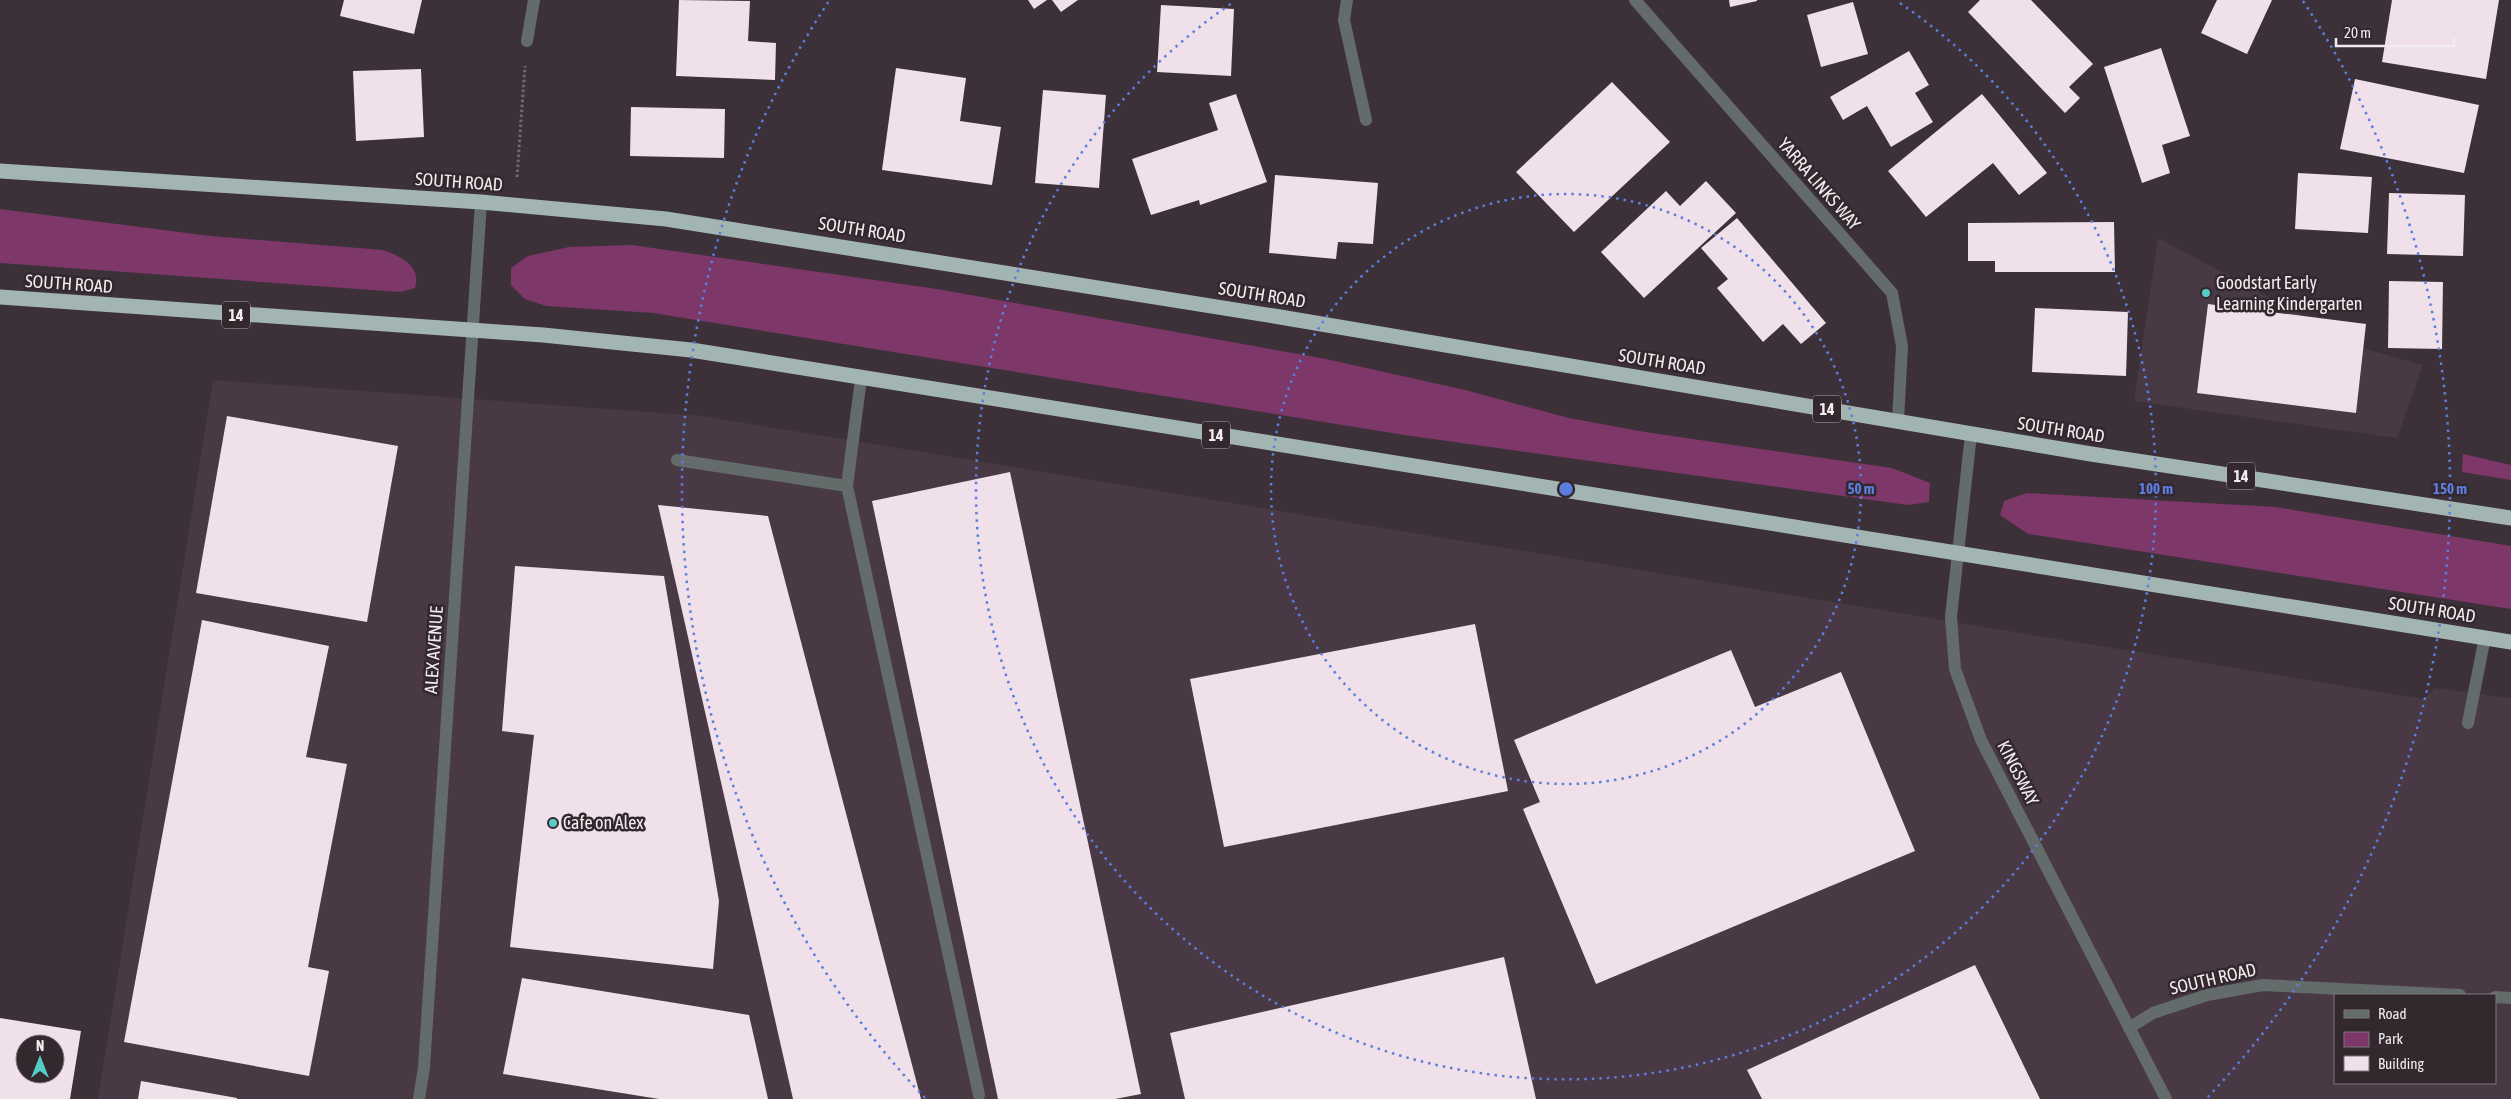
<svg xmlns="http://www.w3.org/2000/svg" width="2511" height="1099" font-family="'Asap Condensed',sans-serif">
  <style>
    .built { fill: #493944; fill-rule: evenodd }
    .green { fill: #7d3769 }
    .building { fill: #efe0e9; fill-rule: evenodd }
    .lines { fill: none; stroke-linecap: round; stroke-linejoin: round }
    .path { stroke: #73696f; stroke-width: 3; stroke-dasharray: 2.5 2.5; stroke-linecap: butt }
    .minor { stroke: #646b6b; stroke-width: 12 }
    .highway { stroke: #a3b5b3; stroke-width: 15 }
    .ring { fill: none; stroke: #5d7ddf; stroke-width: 2.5; stroke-dasharray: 2.5 5 }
    .poi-dot { fill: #54cdc7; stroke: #32282e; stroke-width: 2 }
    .labels { text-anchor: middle; stroke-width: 5; stroke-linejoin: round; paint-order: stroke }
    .shield { fill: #32282e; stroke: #b8b0b5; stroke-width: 1 }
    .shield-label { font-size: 16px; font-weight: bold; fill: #f2ebef }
    .street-label { font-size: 18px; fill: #f2ebef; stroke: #32282e }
    .poi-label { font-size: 18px; fill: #f2ebef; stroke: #32282e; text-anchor: start }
    .centre { fill: #5d7ddf; stroke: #32282e; stroke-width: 2.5 }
    .ring-label { font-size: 15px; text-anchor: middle; font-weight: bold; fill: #5d7ddf; stroke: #32282e; stroke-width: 5; stroke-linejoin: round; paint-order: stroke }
  </style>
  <rect width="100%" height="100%" fill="#3c3138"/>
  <path class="built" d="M 2158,238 L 2366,349 L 2423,365 L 2397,438 L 2134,401 Z
    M 213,380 L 703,416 L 2423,699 L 2435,688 L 2511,698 L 2511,1099 L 98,1099 ZM 2335,995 L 2495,995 L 2495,1083 L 2335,1083 Z"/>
  <path class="green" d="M 0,209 L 210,236 L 383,250 C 401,256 422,267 415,288 L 400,292 L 0,263 Z
    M 632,245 L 937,289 L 1326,359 L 1465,390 L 1569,418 L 1645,432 L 1892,468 L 1930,483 L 1929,502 L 1908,505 L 1404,435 L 653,313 L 546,306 L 525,299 L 511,285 L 511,268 L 528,256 L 569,247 Z
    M 2463,454 L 2511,465 L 2511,480 L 2462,472 Z
    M 2027,493 L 2276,507 L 2511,546 L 2511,609 L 2028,534 L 2000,515 L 2004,501 Z"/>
  <path class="building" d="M 344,0 L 422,0 L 414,34 L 340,16 Z
    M 679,0 L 750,1 L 748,41 L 776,43 L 775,80 L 676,76 Z
    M 1028,0 L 1047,0 L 1034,9 Z
    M 1052,0 L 1078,0 L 1061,12 Z
    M 1729,0 L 1757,0 L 1757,1 L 1730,7 Z
    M 1980,0 L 2031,0 L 2093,64 L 2069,87 L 2080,98 L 2065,113 L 1968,12 Z
    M 2217,0 L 2272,0 L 2247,54 L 2201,33 Z
    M 2392,0 L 2499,0 L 2486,79 L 2382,62 Z
    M 1853,2 L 1868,54 L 1821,67 L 1807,15 Z
    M 1161,5 L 1234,9 L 1231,76 L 1157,72 Z
    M 2161,48 L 2190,136 L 2162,145 L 2170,173 L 2142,183 L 2104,67 Z
    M 1909,51 L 1929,85 L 1915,93 L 1933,122 L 1891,147 L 1867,106 L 1843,120 L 1830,97 Z
    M 896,68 L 966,78 L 960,121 L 1001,127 L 992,185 L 882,170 Z
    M 421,69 L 424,137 L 356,141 L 353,71 Z
    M 2355,79 L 2479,105 L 2464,173 L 2340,149 Z
    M 1612,82 L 1670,142 L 1574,232 L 1516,172 Z
    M 1043,90 L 1106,95 L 1099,188 L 1035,183 Z
    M 1236,94 L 1267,182 L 1200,205 L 1199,200 L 1151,215 L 1132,159 L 1218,130 L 1209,103 Z
    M 1982,94 L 2047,173 L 2019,195 L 1993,163 L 1926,217 L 1888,171 Z
    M 631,107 L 725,109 L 724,158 L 630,156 Z
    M 2298,173 L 2372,177 L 2368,233 L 2295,229 Z
    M 1275,175 L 1378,183 L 1373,244 L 1338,242 L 1336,259 L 1269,253 Z
    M 1706,181 L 1736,213 L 1644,298 L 1601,252 L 1666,191 L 1680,206 Z
    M 2389,193 L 2465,195 L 2463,256 L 2387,254 Z
    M 1737,218 L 1826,323 L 1801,344 L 1783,324 L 1763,342 L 1717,288 L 1728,279 L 1701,248 Z
    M 2114,222 L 2115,272 L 1995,272 L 1995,261 L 1968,261 L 1968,223 Z
    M 2389,281 L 2443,282 L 2442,349 L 2388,348 Z
    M 2208,304 L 2366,324 L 2356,413 L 2197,393 Z
    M 2035,308 L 2128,312 L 2126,376 L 2032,372 Z
    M 227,416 L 398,446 L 367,622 L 196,593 Z
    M 1010,472 L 1141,1094 L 1115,1099 L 998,1099 L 872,501 Z
    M 658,505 L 768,516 L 921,1099 L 793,1099 Z
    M 515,566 L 664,576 L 719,901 L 713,969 L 510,947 L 534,735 L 502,731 Z
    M 202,620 L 329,646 L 306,757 L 347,764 L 308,967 L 329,971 L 309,1076 L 124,1042 Z
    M 1475,624 L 1508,791 L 1224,847 L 1190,679 Z
    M 1731,650 L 1755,707 L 1841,672 L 1915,851 L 1596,984 L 1523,809 L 1540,802 L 1514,740 Z
    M 1504,957 L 1536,1099 L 1185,1099 L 1170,1033 Z
    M 1975,965 L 2040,1099 L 1762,1099 L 1747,1070 Z
    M 522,978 L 749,1015 L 768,1099 L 659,1099 L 503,1074 Z
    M 0,1018 L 81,1031 L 70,1099 L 0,1099 ZM 25,1044 L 55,1044 L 55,1074 L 25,1074 Z
    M 141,1081 L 237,1098 L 237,1099 L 138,1099 Z"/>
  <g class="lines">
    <path class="path" d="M 517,177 L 525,66"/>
    <path class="minor" d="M 1347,0 L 1344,20 L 1366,120
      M 1635,0 L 1892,293 L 1902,346 L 1898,421
      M 527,41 L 534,0
      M 1971,434 L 1951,617 L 1955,669 L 1981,740 L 2166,1099
      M 677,460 L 847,486 L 861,379
      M 847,486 L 979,1095
      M 2468,723 L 2485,637
      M 2495,997 L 2511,998
      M 2129,1028 L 2153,1013 L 2207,995 L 2263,985 L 2460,995
      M 419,1099 L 424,1067 L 481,202"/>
    <path class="highway" d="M 0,171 L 481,202 L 666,219 L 1280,317 L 2091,454 L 2511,518
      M 0,297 L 543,335 L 691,350 L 2511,642"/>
  </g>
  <g class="ring">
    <circle cx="1566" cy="489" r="295"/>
    <path d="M1900 3A590 590 0 1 1 1232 3"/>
    <path d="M925 1098A884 884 0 0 1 829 1M2303 1A884 884 0 0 1 2207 1098"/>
  </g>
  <g class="poi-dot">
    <circle cx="2206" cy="293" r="5"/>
    <circle cx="553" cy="823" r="5"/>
  </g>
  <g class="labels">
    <g class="shield">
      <rect x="222" y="301.5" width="28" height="27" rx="4"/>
      <rect x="1813" y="395.5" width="28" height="27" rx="4"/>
      <rect x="1202" y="421.5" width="28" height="27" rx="4"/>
      <rect x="2227" y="462.5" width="28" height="27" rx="4"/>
    </g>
    <g class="shield-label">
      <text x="236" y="321">14</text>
      <text x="1827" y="415">14</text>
      <text x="1216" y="441">14</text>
      <text x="2241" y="482">14</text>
    </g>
    <g class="street-label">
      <text transform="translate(459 182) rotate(4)" y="6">SOUTH ROAD</text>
      <text transform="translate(1819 184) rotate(49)" y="6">YARRA LINKS WAY</text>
      <text transform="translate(862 230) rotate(9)" y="6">SOUTH ROAD</text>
      <text transform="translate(69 284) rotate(4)" y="6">SOUTH ROAD</text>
      <text transform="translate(1262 295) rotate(9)" y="6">SOUTH ROAD</text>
      <text transform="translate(1662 362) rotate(9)" y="6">SOUTH ROAD</text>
      <text transform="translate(2061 430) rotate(9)" y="6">SOUTH ROAD</text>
      <text transform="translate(2432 610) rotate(9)" y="6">SOUTH ROAD</text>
      <text transform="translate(434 650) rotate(-86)" y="6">ALEX AVENUE</text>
      <text transform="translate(2018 773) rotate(63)" y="6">KINGSWAY</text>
      <text transform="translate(2213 979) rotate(-13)" y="6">SOUTH ROAD</text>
    </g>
    <g class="poi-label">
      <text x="2216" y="289">Goodstart Early<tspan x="2216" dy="21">Learning Kindergarten</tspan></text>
      <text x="563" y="829">Cafe on Alex</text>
    </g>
  </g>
  <circle cx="1566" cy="489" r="8" class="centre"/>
  <g class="ring-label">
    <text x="1861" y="494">50 m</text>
    <text x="2156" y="494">100 m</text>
    <text x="2450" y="494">150 m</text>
  </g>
  <rect x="2334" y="994" width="162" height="90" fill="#32282e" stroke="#7f767b"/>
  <rect x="2344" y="1010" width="25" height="8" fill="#646b6b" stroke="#7f767b"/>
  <text x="2378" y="1019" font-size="15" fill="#f2ebef">Road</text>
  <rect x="2344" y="1032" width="25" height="15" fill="#7d3769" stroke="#7f767b"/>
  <text x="2378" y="1044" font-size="15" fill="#f2ebef">Park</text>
  <rect x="2344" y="1056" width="25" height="15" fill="#efe0e9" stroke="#7f767b"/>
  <text x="2378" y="1069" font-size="15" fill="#f2ebef">Building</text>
  <g transform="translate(40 1059)"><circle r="24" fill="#32282e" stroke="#7f767b"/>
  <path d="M0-4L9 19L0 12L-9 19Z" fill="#54cdc7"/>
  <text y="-8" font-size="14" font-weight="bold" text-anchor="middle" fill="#f2ebef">N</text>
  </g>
  <path d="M2336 38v8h118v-8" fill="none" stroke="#f2ebef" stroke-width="2.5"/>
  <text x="2344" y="38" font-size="15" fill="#f2ebef" stroke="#32282e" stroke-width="4" paint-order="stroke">20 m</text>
</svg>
